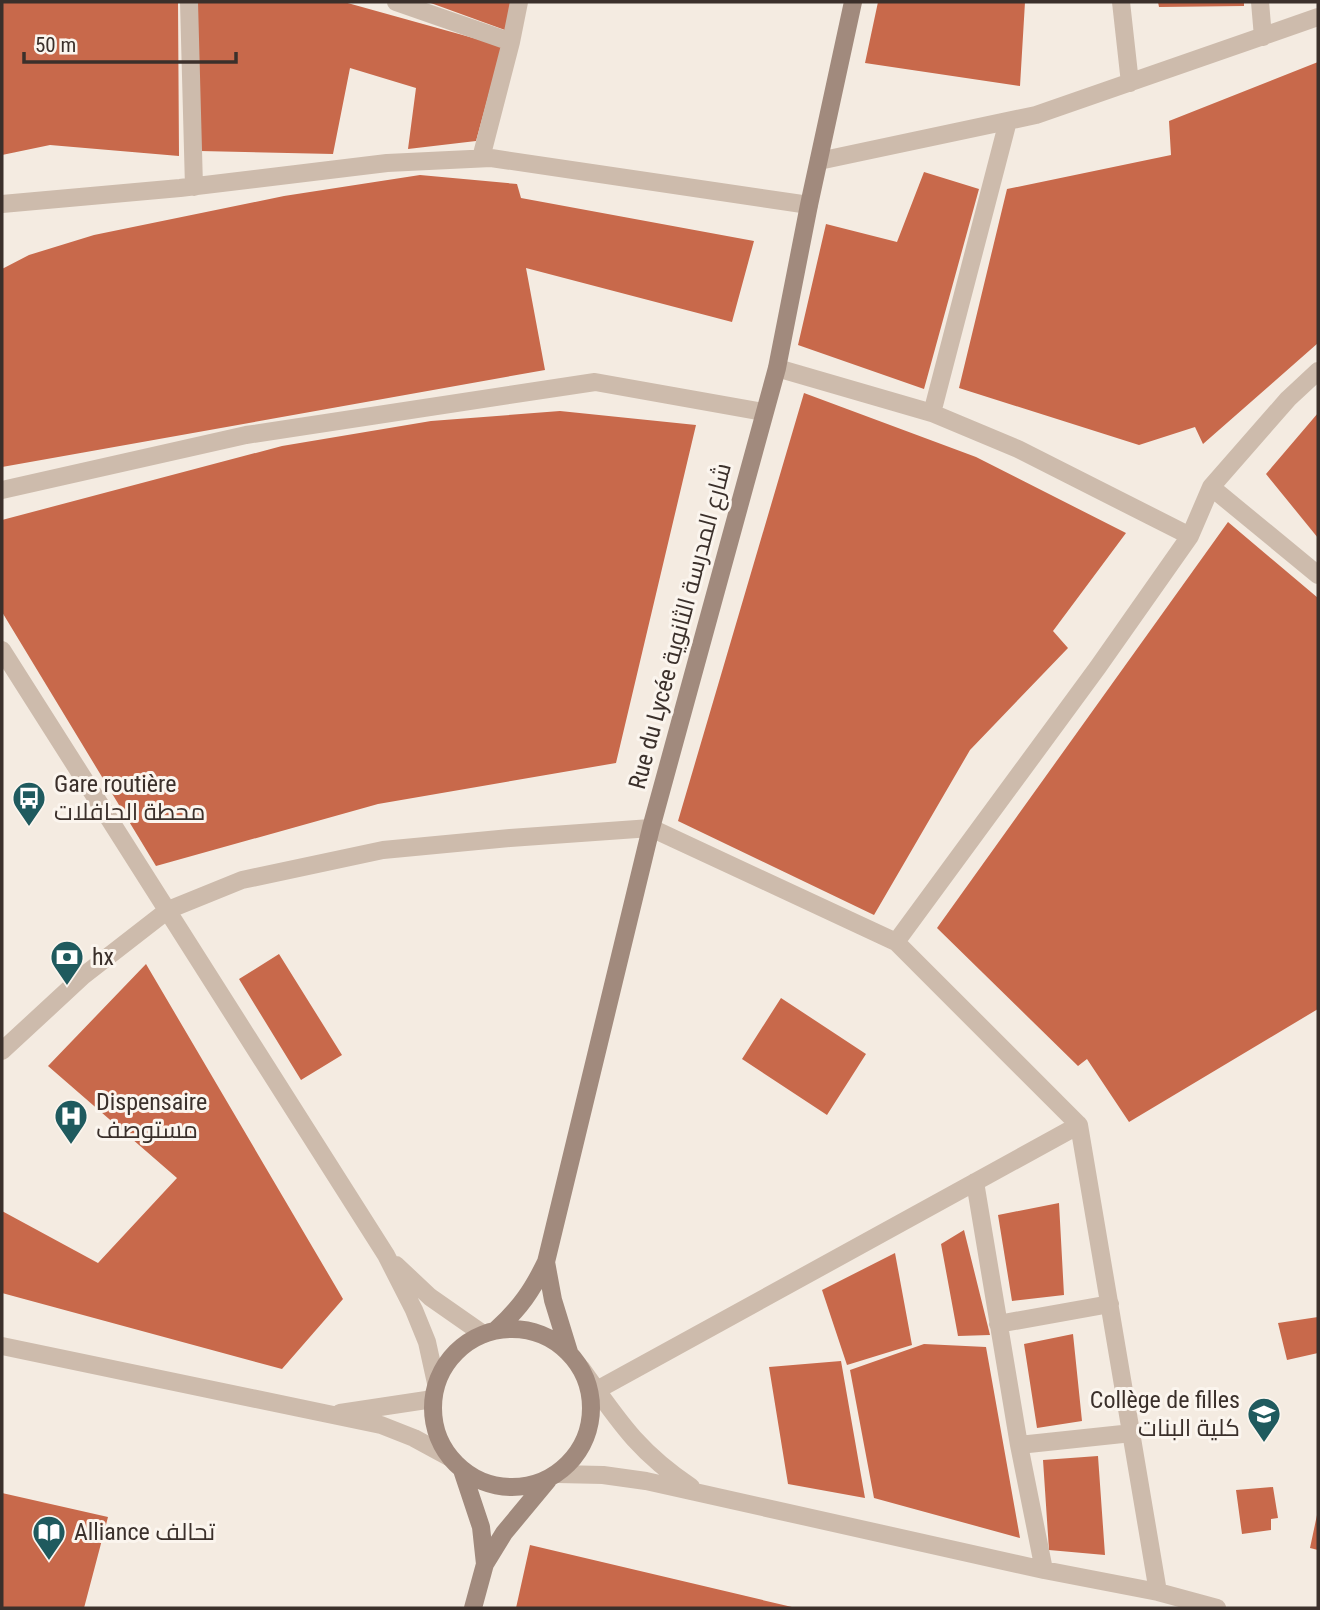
<svg xmlns="http://www.w3.org/2000/svg" width="1320" height="1610" font-family="'Roboto Condensed',Cairo,sans-serif">
  <style>
    .building { fill: #c8694b }
    .lines { fill: none; stroke-linecap: round; stroke-linejoin: round }
    .street { stroke: #cdbbac; stroke-width: 18 }
    .secondary { stroke: #a18a7d; stroke-width: 18 }
    .labels { text-anchor: middle; stroke-width: 6; stroke-linejoin: round; paint-order: stroke }
    .street-label { font-size: 24px; fill: #3b302b; stroke: #fbf5ee }
    .poi-label { font-size: 24px; fill: #3b302b; stroke: #fbf5ee; text-anchor: start }
  </style>
  <rect width="100%" height="100%" fill="#f4ebe1"/>
  <path class="building" d="M 2,2 L 178,2 L 179,156 L 50,145 L 2,155 Z
    M 197,2 L 344,2 L 502,46 L 476,141 L 408,149 L 416,88 L 350,68 L 333,154 L 200,151 Z
    M 428,2 L 511,2 L 505,30 Z
    M 878,2 L 1025,2 L 1020,86 L 865,63 Z
    M 1158,2 L 1244,2 L 1244,6 L 1159,7 Z
    M 1318,62 L 1318,343 L 1203,444 L 1195,427 L 1139,445 L 959,388 L 1007,189 L 1171,155 L 1169,121 Z
    M 924,172 L 979,189 L 924,389 L 798,345 L 826,224 L 897,242 Z
    M 420,175 L 517,184 L 521,198 L 754,241 L 732,322 L 526,268 L 545,370 L 2,467 L 2,269 L 29,255 L 94,235 L 284,196 Z
    M 804,393 L 976,457 L 1126,533 L 1053,631 L 1068,648 L 970,750 L 874,915 L 678,821 Z
    M 560,411 L 696,425 L 616,763 L 378,804 L 156,866 L 2,612 L 2,520 L 282,446 L 431,421 Z
    M 1318,413 L 1318,538 L 1266,474 Z
    M 1228,522 L 1318,598 L 1318,1009 L 1129,1122 L 1087,1059 L 1078,1066 L 937,928 Z
    M 279,954 L 342,1055 L 301,1080 L 239,979 Z
    M 146,964 L 343,1299 L 282,1369 L 2,1293 L 2,1211 L 98,1263 L 177,1178 L 48,1066 Z
    M 781,998 L 866,1054 L 827,1115 L 742,1059 Z
    M 1059,1203 L 1064,1295 L 1012,1301 L 998,1215 Z
    M 964,1230 L 990,1335 L 958,1336 L 941,1244 Z
    M 895,1253 L 912,1345 L 847,1365 L 822,1290 Z
    M 1318,1317 L 1318,1353 L 1287,1360 L 1278,1323 Z
    M 1073,1334 L 1082,1421 L 1037,1428 L 1024,1344 Z
    M 924,1344 L 986,1347 L 1020,1538 L 874,1498 L 850,1370 Z
    M 841,1361 L 865,1498 L 788,1484 L 769,1367 Z
    M 1098,1456 L 1105,1555 L 1049,1550 L 1043,1460 Z
    M 1273,1487 L 1278,1518 L 1271,1519 L 1271,1530 L 1242,1534 L 1236,1490 Z
    M 2,1493 L 108,1517 L 84,1608 L 2,1608 Z
    M 1317,1515 L 1318,1515 L 1318,1550 L 1310,1548 Z
    M 530,1545 L 792,1607 L 792,1608 L 516,1608 Z"/>
  <g class="lines">
    <path class="street" d="M 189,2 L 194,187
      M 396,2 L 511,42 L 481,158
      M 1121,2 L 1130,83
      M 1260,2 L 1263,37
      M 511,42 L 519,2
      M 819,161 L 1036,115 L 1318,17
      M 2,204 L 180,188 L 387,163 L 491,158 L 809,205
      M 777,368 L 932,413 L 1018,449 L 1190,536
      M 932,413 L 1008,121
      M 1211,487 L 1318,575
      M 2,490 L 246,435 L 595,382 L 763,412
      M 2,650 L 386,1255 L 414,1310 L 427,1342 L 436,1383
      M 896,942 L 1098,667 L 1190,536 L 1211,487 L 1288,399 L 1318,371
      M 2,1051 L 83,976 L 168,910 L 242,880 L 383,850 L 510,838 L 651,828 L 896,942 L 1079,1125 L 1158,1592
      M 975,1182 L 1019,1445 L 1044,1570
      M 396,1265 L 430,1297 L 483,1334
      M 998,1324 L 1110,1304
      M 2,1346 L 381,1425 L 414,1438 L 449,1457
      M 581,1368 C 618,1420 637,1451 691,1487
      M 597,1390 L 1079,1125
      M 340,1413 L 433,1399
      M 1019,1445 L 1132,1433
      M 558,1474 L 603,1475 L 646,1481 L 1044,1570 L 1158,1592 L 1217,1608"/>
    <path class="secondary" d="M 546,1262 L 553,1300 L 569,1352
      M433 1408a79 79 0 1 1 158 0a79 79 0 1 1-158 0Z
      M 496,1330 C 520,1308 532,1291 546,1262 L 651,828 L 777,368 L 809,205 L 853,2
      M 462,1470 L 481,1527 L 485,1564
      M 473,1608 L 485,1564 L 504,1533 L 548,1480"/>
  </g>
  <defs>
    <symbol id="bus-pin" viewBox="-11 -11 22 30"><path d="M0 17L-7.5 6A9.5 9.5 0 1 1 7.5 6Z" fill="#1f5a5e" stroke="#fbf5ee"/><path d="M-5-6H5V4H4V6H2V4H-2V6H-4V4H-5ZM-3.5-4V0h7V-4ZM-3.5 1.2v1.5H-2V1.2ZM2 1.2v1.5H3.5V1.2Z" fill="#fff"/></symbol>
    <symbol id="bank-pin" viewBox="-11 -11 22 30"><path d="M0 17L-7.5 6A9.5 9.5 0 1 1 7.5 6Z" fill="#1f5a5e" stroke="#fbf5ee"/><path d="M-6-4H6V4H-6ZM0-2.3a2.3 2.3 0 1 0 0 4.6a2.3 2.3 0 1 0 0-4.6Z" fill="#fff"/></symbol>
    <symbol id="hospital-pin" viewBox="-11 -11 22 30"><path d="M0 17L-7.5 6A9.5 9.5 0 1 1 7.5 6Z" fill="#1f5a5e" stroke="#fbf5ee"/><path d="M-5-5h3v3.5h4V-5h3V5h-3V1.5h-4V5h-3Z" fill="#fff"/></symbol>
    <symbol id="school-pin" viewBox="-11 -11 22 30"><path d="M0 17L-7.5 6A9.5 9.5 0 1 1 7.5 6Z" fill="#1f5a5e" stroke="#fbf5ee"/><path d="M0-5L7-2L0 1L-7-2ZM-4 1L0 2.5L4 1V4Q0 6-4 4Z" fill="#fff"/></symbol>
    <symbol id="library-pin" viewBox="-11 -11 22 30"><path d="M0 17L-7.5 6A9.5 9.5 0 1 1 7.5 6Z" fill="#1f5a5e" stroke="#fbf5ee"/><path d="M-6-4Q-3-5.5-.7-3.5V5Q-3 3-6 4ZM6-4Q3-5.5 .7-3.5V5Q3 3 6 4Z" fill="#fff"/></symbol>
  </defs>
  <g fill-rule="evenodd">
    <use href="#bus-pin" x="10" y="779" width="38" height="52"/>
    <use href="#bank-pin" x="48" y="938" width="38" height="52"/>
    <use href="#hospital-pin" x="52" y="1097" width="38" height="52"/>
    <use href="#school-pin" x="1245" y="1395" width="38" height="52"/>
    <use href="#library-pin" x="30" y="1513" width="38" height="52"/>
  </g>
  <g class="labels">
    <g class="street-label">
      <text transform="translate(680 626) rotate(-75)" y="8">Rue du Lycée شارع المدرسة الثانوية</text>
    </g>
    <g class="poi-label">
      <text x="54" y="792">Gare routière<tspan x="54" dy="28">محطة الحافلات</tspan></text>
      <text x="92" y="965">hx</text>
      <text x="96" y="1110">Dispensaire<tspan x="96" dy="28">مستوصف</tspan></text>
      <text x="1240" y="1408" text-anchor="end">Collège de filles<tspan x="1240" dy="28">كلية البنات</tspan></text>
      <text x="74" y="1540">Alliance تحالف</text>
    </g>
  </g>
  <rect width="1320" height="1610" fill="none" stroke="#3b302b" stroke-width="7"/>
  <path d="M24 52v10h212v-10" fill="none" stroke="#3b302b" stroke-width="3.5"/>
  <text x="35" y="52" font-size="21" fill="#3b302b" stroke="#fbf5ee" stroke-width="5" paint-order="stroke">50 m</text>
</svg>
